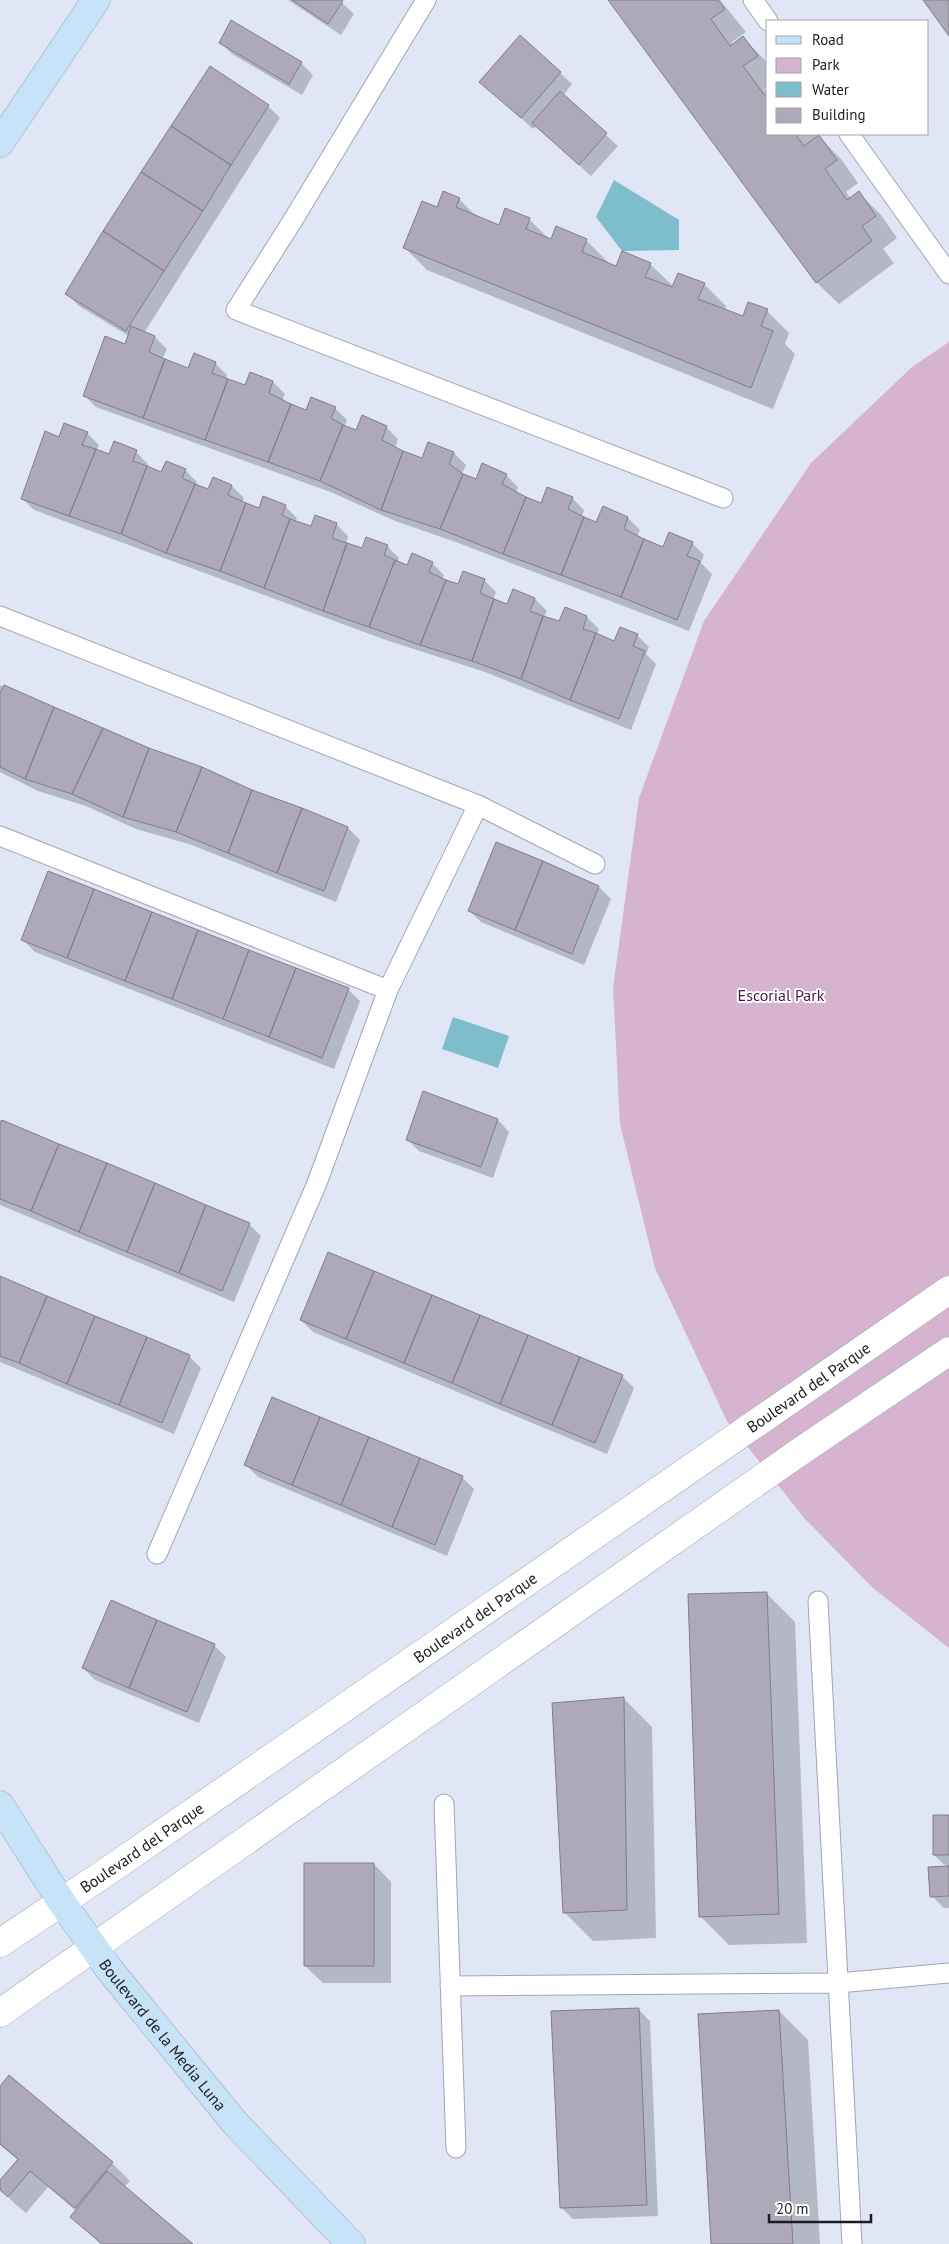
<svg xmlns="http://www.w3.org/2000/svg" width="949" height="2244" font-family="'PT Sans',sans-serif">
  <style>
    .green { fill: #d6b3cf }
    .water { fill: #7ebdcb }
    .shadow { fill: #0003 }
    .building { fill: #aea9b8; stroke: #817c8a }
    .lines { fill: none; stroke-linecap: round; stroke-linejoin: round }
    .lane-casing { stroke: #a1a5b4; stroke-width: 21 }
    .street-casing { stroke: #a1a5b4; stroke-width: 29 }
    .secondary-casing { stroke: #a1a5b4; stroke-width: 29 }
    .lane { stroke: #fff; stroke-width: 19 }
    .street { stroke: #fff; stroke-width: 28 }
    .secondary { stroke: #c6e3f8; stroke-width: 28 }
    .labels { text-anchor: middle; stroke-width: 4; stroke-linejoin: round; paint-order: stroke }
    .park-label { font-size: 16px; fill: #491643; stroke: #fff }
    .street-label { font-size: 16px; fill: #1b1c22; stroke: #fff }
  </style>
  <rect width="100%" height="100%" fill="#e1e6f6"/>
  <path class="green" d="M 949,342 L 949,1648 L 873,1588 L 805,1519 L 727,1421 L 655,1268 L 620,1124 L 613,988 L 639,798 L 704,621 L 811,463 L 912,367 Z"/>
  <path class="water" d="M 614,180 L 679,220 L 679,250 L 622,251 L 596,217 Z
    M 453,1017 L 509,1036 L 498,1068 L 442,1049 Z"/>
  <path class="shadow" d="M 288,0 L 339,0 L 354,14 L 341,35 Z
    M 610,0 L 720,0 L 746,32 L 732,42 L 734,45 L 743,38 L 768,63 L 768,87 L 764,89 L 768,93 L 768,134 L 819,134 L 819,137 L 841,159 L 858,183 L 846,192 L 851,199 L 859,193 L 881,215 L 897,238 L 883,249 L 894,263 L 839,304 L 816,282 Z
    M 220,42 L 301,63 L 313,75 L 302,95 L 232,54 Z
    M 560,73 L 572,84 L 563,96 L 618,146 L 591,176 L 536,126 L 533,129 L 493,93 Z
    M 268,106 L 280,118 L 144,333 L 155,337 L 167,349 L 162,359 L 189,370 L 215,363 L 227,375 L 226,379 L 245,387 L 273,382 L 285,394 L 282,400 L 307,412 L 335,408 L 347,420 L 344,427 L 356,431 L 362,417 L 387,428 L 398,439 L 395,448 L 423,460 L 429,443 L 454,453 L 466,465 L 462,473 L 476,481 L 506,475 L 518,487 L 516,492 L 542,505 L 572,498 L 584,510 L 582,517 L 596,524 L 628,518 L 640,530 L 637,536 L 663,548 L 692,543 L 704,555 L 701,563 L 712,574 L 689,631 L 453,541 L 395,521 L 333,493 L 96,407 L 84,395 L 125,346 L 129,336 L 79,306 L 67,294 Z
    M 459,199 L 478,218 L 499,226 L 506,210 L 530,220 L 551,241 L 586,240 L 608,262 L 608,264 L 617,268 L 650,264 L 674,287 L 704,284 L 726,306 L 725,310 L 744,318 L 767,311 L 789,333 L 785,344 L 795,354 L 773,409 L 427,270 L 405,248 L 437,209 Z
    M 87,433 L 99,445 L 96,451 L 110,456 L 136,452 L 148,464 L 147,468 L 161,473 L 185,470 L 197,482 L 196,485 L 209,491 L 214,479 L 232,486 L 244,498 L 242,502 L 260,510 L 285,506 L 297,518 L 295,522 L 312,528 L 336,524 L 348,536 L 346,544 L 363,549 L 387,546 L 399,558 L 397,562 L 408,567 L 432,563 L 444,575 L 442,579 L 459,586 L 484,580 L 496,592 L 493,600 L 508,606 L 535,599 L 547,611 L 544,617 L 560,623 L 565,609 L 587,617 L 599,629 L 596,636 L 615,642 L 637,635 L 649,647 L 646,654 L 656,664 L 631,730 L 485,672 L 383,639 L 34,510 L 22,498 L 60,438 Z
    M 0,685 L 149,749 L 348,828 L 360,840 L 336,902 L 189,844 L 136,829 L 86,806 L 38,791 L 0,772 Z
    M 599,887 L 611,899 L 584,965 L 481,922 L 469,910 Z
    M 23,940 L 348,989 L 360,1001 L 334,1069 L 35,952 Z
    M 0,1120 L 249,1224 L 261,1236 L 234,1302 L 0,1205 Z
    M 498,1120 L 509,1132 L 493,1178 L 419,1151 L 407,1139 Z
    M 0,1277 L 189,1356 L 201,1368 L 174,1434 L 0,1362 Z
    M 301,1320 L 622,1376 L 634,1388 L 607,1454 L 313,1332 Z
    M 246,1465 L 462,1477 L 474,1489 L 447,1556 L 258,1477 Z
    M 766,1593 L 795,1622 L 807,1943 L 729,1945 L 700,1916 Z
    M 214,1645 L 226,1657 L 199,1723 L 95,1680 L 83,1668 Z
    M 623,1698 L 652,1727 L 656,1938 L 593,1941 L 564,1912 Z
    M 949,1816 L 949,1908 L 944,1908 L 932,1896 L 947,1867 L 934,1855 Z
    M 374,1864 L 391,1882 L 391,1983 L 323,1983 L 305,1966 Z
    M 638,2009 L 650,2021 L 658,2216 L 573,2219 L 561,2207 Z
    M 779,2011 L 808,2040 L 820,2244 L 713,2244 Z
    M 9,2076 L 112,2163 L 130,2181 L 124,2187 L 191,2244 L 101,2244 L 72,2217 L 76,2211 L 48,2187 L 26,2213 L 14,2203 L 0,2188 L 0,2182 L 18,2160 L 0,2145 L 0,2088 Z"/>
  <path class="building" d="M 292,0 L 341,0 L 343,1 L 328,24 Z
    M 608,0 L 718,0 L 725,9 L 711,19 L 730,46 L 743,36 L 758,56 L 743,66 L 768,100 L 768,134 L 795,134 L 804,146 L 819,135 L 837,160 L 825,169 L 847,200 L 859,191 L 876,216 L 862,226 L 872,241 L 816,283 Z
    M 923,0 L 949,0 L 949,36 Z
    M 231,20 L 302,62 L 289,84 L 219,43 Z
    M 520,35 L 561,72 L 521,118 L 479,82 Z
    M 210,66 L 269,105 L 231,165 L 171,126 Z
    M 560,91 L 607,133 L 579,165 L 532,123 Z
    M 171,126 L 231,165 L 203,211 L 141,172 Z
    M 141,172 L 203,211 L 164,271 L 103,231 Z
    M 443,191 L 460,198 L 456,207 L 499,225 L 505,208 L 530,218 L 526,229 L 551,239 L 556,226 L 587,239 L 582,252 L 616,266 L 622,251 L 651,263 L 645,277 L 672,287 L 678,273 L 705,283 L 698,299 L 743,316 L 748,302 L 768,309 L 761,326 L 773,331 L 751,388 L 403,248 L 422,201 L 437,207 Z
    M 103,231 L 164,271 L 126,331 L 65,294 Z
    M 131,326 L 155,336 L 149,352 L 165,359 L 143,418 L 83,396 L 105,336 L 125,344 Z
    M 194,353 L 216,362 L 212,373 L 228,379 L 205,440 L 143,418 L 165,359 L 188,368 Z
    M 250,372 L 273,381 L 269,393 L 291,404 L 268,462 L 205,440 L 228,379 L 245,385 Z
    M 311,397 L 336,407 L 331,418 L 343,425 L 320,481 L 268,462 L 291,404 L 306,410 Z
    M 362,415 L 387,426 L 382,440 L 403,451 L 381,510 L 320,481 L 343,425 L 356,430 Z
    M 64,423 L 88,432 L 82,445 L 96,449 L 69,516 L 21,499 L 45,431 L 59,437 Z
    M 114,441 L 137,450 L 133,461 L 147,466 L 121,534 L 69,516 L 96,449 L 109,454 Z
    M 428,442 L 454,452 L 449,464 L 463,474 L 440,529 L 381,510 L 403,451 L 422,458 Z
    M 166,461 L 186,469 L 182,478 L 195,484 L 166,553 L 121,534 L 147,466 L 161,472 Z
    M 482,463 L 507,474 L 502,484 L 526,497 L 503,554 L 440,529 L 463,474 L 476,479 Z
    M 213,477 L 232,485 L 228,495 L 246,503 L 220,571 L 166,553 L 195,484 L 208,489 Z
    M 547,487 L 573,497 L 568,509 L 584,517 L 561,575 L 503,554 L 526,497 L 541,503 Z
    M 263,496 L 286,505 L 282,515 L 290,519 L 264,588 L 220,571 L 246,503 L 259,508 Z
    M 603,506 L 628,517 L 624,529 L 644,539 L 621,597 L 561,575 L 584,517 L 596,522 Z
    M 315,515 L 337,523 L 332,538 L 347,543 L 323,611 L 264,588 L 290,519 L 311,526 Z
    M 669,532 L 693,542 L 687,556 L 700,561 L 677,620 L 621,597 L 644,539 L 663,547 Z
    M 366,537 L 388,545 L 384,555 L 395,560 L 369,627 L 323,611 L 347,543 L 362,548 Z
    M 412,553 L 433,562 L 429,572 L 446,580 L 420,645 L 369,627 L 395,560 L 407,565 Z
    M 463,571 L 485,579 L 480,593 L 494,599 L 472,661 L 420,645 L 446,580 L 458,584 Z
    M 513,589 L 535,598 L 530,611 L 543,616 L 521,679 L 472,661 L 494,599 L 507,604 Z
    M 565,607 L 587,616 L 583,629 L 596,633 L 570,700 L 521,679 L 543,616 L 559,621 Z
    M 620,627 L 638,634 L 633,646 L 645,651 L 619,719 L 570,700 L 596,633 L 614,641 Z
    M 4,685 L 54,707 L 25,779 L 0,767 L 0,694 Z
    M 54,707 L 103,728 L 72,794 L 25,779 Z
    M 103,728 L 149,748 L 123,817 L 72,794 Z
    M 149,748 L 202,767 L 176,832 L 123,817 Z
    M 202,767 L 252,790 L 228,853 L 176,832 Z
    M 252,790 L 302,808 L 277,873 L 228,853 Z
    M 302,808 L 348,827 L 324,891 L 277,873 Z
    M 496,842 L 543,861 L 515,930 L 468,911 Z
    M 543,861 L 599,886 L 572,954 L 515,930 Z
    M 48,871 L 94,889 L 67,958 L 21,940 Z
    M 94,889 L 152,912 L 125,981 L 67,958 Z
    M 152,912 L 198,930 L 172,999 L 125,981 Z
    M 198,930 L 249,950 L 223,1019 L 172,999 Z
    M 249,950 L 296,968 L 269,1037 L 223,1019 Z
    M 296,968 L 349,988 L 322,1058 L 269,1037 Z
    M 423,1091 L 498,1119 L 481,1167 L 406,1140 Z
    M 2,1120 L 59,1144 L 31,1211 L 0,1199 L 0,1124 Z
    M 59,1144 L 107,1163 L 79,1232 L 31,1211 Z
    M 107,1163 L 155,1183 L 127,1252 L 79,1232 Z
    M 155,1183 L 206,1205 L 179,1273 L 127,1252 Z
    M 206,1205 L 250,1223 L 222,1291 L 179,1273 Z
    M 328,1252 L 374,1271 L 346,1339 L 300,1320 Z
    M 374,1271 L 432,1295 L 404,1363 L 346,1339 Z
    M 0,1276 L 47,1296 L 19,1363 L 0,1356 Z
    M 432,1295 L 480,1315 L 452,1383 L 404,1363 Z
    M 47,1296 L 95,1316 L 67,1384 L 19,1363 Z
    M 480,1315 L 528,1335 L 500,1404 L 452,1383 Z
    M 95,1316 L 147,1337 L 119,1405 L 67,1384 Z
    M 528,1335 L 580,1357 L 552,1425 L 500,1404 Z
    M 147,1337 L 190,1355 L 162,1423 L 119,1405 Z
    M 580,1357 L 623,1375 L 595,1443 L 552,1425 Z
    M 272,1397 L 320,1417 L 292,1485 L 244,1465 Z
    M 320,1417 L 369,1437 L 341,1505 L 292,1485 Z
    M 369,1437 L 420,1458 L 392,1527 L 341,1505 Z
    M 420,1458 L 463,1476 L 435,1545 L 392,1527 Z
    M 767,1592 L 779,1914 L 699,1917 L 688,1594 Z
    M 111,1600 L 157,1620 L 129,1688 L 82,1668 Z
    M 157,1620 L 215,1644 L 187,1712 L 129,1688 Z
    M 624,1697 L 627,1910 L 563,1913 L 552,1703 Z
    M 933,1815 L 949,1815 L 949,1855 L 933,1855 Z
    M 304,1863 L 374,1863 L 374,1966 L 304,1966 Z
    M 949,1866 L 949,1896 L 930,1897 L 928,1867 Z
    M 639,2008 L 647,2205 L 560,2208 L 551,2011 Z
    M 779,2010 L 793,2244 L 711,2244 L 698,2014 Z
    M 9,2075 L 113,2162 L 75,2208 L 30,2171 L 8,2197 L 0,2190 L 0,2180 L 18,2159 L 0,2144 L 0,2086 Z
    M 107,2171 L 193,2244 L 102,2244 L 70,2217 Z"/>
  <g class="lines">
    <defs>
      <path id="lane" d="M 426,0 L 293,220 L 236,310 L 723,498
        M 753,0 L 768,21
        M 849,134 L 949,274
        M 0,616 L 478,805 L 595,864
        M 0,836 L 388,990
        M 157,1554 L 317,1183 L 388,990 L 478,805
        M 818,1601 L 852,2244
        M 444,1804 L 456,2148
        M 450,1986 L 838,1983 L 949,1973"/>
      <g id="street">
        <path id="s1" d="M 0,1943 L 108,1871 L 949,1290"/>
        <path d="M 0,2013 L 798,1453 L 949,1351"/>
      </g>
      <g id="secondary">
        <path d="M 0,143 L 96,0"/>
        <path id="s2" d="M 0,1805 L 61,1901 L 109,1969 L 235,2123 L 351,2244"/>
      </g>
    </defs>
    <use href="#lane" class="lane-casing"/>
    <use href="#street" class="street-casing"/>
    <use href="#secondary" class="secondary-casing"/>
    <use href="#lane" class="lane"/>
    <use href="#street" class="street"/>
    <use href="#secondary" class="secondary"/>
  </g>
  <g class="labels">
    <g class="park-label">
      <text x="781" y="1001">Escorial Park</text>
    </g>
    <g class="street-label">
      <text dy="6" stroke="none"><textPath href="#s1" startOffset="981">Boulevard del Parque</textPath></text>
      <text dy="6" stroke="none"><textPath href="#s1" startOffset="576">Boulevard del Parque</textPath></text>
      <text dy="6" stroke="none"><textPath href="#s1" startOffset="171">Boulevard del Parque</textPath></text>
      <text dy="6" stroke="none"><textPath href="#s2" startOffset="282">Boulevard de la Media Luna</textPath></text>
    </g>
  </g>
  <rect x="766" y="20" width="162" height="115" fill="#ffffff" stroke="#a4a4a7"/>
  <rect x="776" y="36" width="25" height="8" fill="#c6e3f8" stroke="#a4a4a7"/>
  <text x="812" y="45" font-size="15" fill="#1b1c22">Road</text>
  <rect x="776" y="58" width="25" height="15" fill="#d6b3cf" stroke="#a4a4a7"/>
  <text x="812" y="70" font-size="15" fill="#1b1c22">Park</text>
  <rect x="776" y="82" width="25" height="15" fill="#7ebdcb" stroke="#a4a4a7"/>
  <text x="812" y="95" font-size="15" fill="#1b1c22">Water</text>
  <rect x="776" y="108" width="25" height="15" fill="#aea9b8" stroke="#a4a4a7"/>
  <text x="812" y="120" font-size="15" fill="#1b1c22">Building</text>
  <path d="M769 2214v8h102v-8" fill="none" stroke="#1b1c22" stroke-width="2.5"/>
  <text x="776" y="2214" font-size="15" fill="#1b1c22" stroke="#ffffff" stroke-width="4" paint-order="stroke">20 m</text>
</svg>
